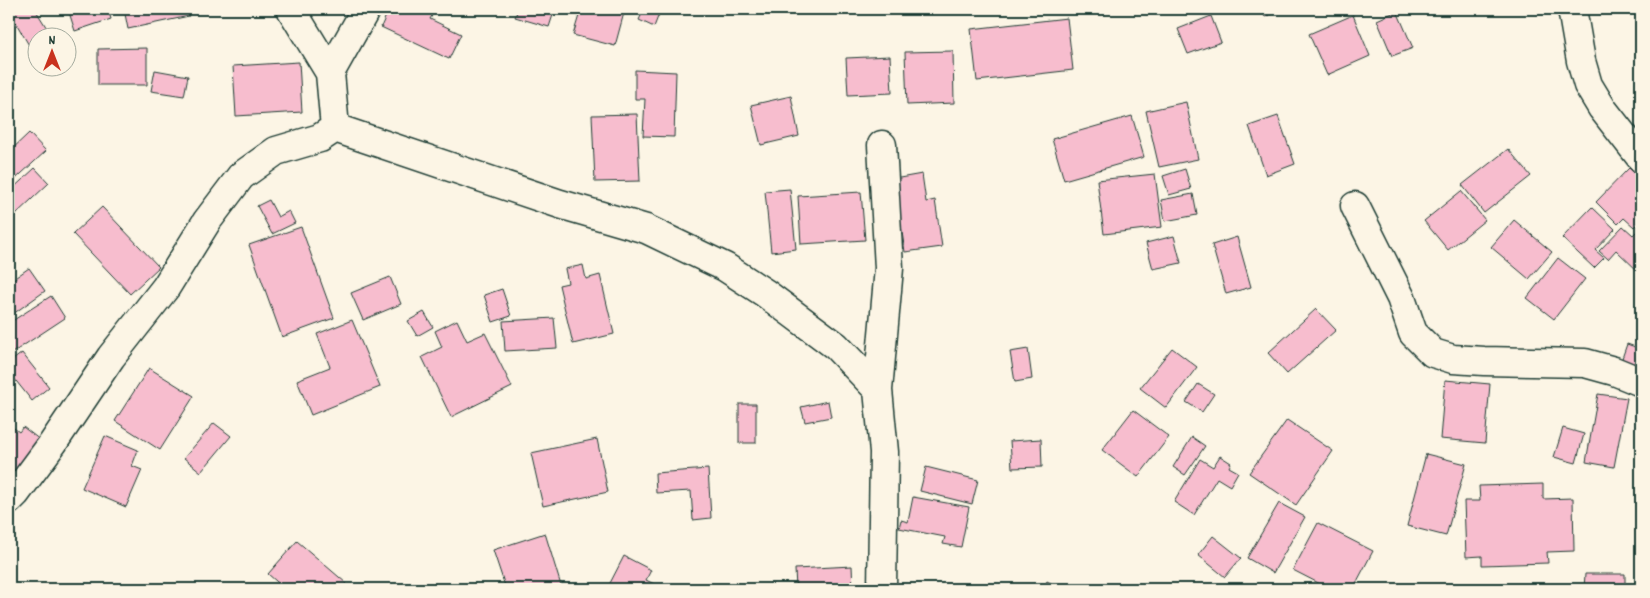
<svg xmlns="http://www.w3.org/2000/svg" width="1650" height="598" font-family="Dekko,sans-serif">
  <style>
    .building { fill: #f7bdce; stroke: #1f3d34 }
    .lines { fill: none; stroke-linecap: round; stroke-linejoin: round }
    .street-casing { stroke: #1f3d34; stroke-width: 31 }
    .street { stroke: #fcf5e5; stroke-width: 28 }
  </style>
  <rect width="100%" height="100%" fill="#fcf5e5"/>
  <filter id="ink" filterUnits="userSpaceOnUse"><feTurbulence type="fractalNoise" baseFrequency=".02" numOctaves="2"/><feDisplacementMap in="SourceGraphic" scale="10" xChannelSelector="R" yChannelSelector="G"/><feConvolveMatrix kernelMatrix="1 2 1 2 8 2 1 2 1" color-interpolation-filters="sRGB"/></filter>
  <g filter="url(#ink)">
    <path class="building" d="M 9,9 L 35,9 L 53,38 L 38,38 L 37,59 L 9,11 Z
      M 68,9 L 108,9 L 111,19 L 75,31 Z
      M 124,9 L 188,9 L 189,16 L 128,29 Z
      M 389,9 L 422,9 L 433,14 L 430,19 L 461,34 L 449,59 L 381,27 Z
      M 518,9 L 555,9 L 549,27 L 515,17 Z
      M 581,9 L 625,9 L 615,46 L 573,35 Z
      M 644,9 L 661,9 L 654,27 L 639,20 Z
      M 1261,9 L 1281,9 L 1265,17 Z
      M 1397,11 L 1413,48 L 1392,56 L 1377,20 Z
      M 1353,15 L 1370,56 L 1327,75 L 1309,34 Z
      M 1211,16 L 1221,42 L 1188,54 L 1178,29 Z
      M 1067,18 L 1073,70 L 977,81 L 971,29 Z
      M 147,48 L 147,85 L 98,85 L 98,49 Z
      M 953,51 L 954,103 L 907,105 L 905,52 Z
      M 890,56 L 892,93 L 848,95 L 846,58 Z
      M 299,62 L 302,112 L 236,116 L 233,66 Z
      M 155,70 L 188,76 L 184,96 L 151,91 Z
      M 635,70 L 676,72 L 674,137 L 643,136 L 645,99 L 635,99 Z
      M 791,96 L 799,136 L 761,145 L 751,105 Z
      M 1186,102 L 1198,159 L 1159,167 L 1146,111 Z
      M 637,114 L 640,181 L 595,182 L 592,115 Z
      M 1132,116 L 1144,157 L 1064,180 L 1052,139 Z
      M 1278,116 L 1295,164 L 1266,175 L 1249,126 Z
      M 29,133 L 46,151 L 9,185 L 9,152 Z
      M 1508,149 L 1531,176 L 1484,213 L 1462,185 Z
      M 35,168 L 49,183 L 16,214 L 9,206 L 9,192 Z
      M 1629,168 L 1641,180 L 1641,220 L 1634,227 L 1624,218 L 1618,224 L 1596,202 Z
      M 1185,169 L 1191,189 L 1169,195 L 1163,176 Z
      M 922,174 L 926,202 L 935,200 L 942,247 L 905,252 L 894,179 Z
      M 1155,174 L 1162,227 L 1104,234 L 1097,180 Z
      M 790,189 L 796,249 L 771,252 L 765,191 Z
      M 1461,191 L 1485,220 L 1448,250 L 1424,221 Z
      M 861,192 L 865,240 L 801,244 L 798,196 Z
      M 1193,194 L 1197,215 L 1165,221 L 1161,200 Z
      M 269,200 L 278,217 L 289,211 L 295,223 L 272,234 L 257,206 Z
      M 102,207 L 159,267 L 130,294 L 73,234 Z
      M 1592,207 L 1615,229 L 1595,250 L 1604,258 L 1594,268 L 1562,238 Z
      M 1514,220 L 1552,252 L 1529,279 L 1491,247 Z
      M 1623,226 L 1633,235 L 1641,227 L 1641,274 L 1616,250 L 1608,259 L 1599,251 Z
      M 301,227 L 334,318 L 282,337 L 249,245 Z
      M 1174,236 L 1181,263 L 1153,269 L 1146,243 Z
      M 1237,237 L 1251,287 L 1226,294 L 1212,245 Z
      M 1558,258 L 1585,279 L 1554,319 L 1527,298 Z
      M 583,265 L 586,279 L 600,275 L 614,334 L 573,344 L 559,285 L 568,283 L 565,269 Z
      M 29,268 L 45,291 L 13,314 L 9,307 L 9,282 Z
      M 390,277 L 401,304 L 363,320 L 351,293 Z
      M 502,289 L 511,316 L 493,322 L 484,295 Z
      M 51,296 L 65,318 L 9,355 L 9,323 Z
      M 1316,309 L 1336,330 L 1287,374 L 1268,353 Z
      M 424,312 L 433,327 L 417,336 L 408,321 Z
      M 554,318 L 557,348 L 505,351 L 503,321 Z
      M 352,320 L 380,387 L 311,415 L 297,380 L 330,367 L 317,334 Z
      M 457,320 L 467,341 L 485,333 L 512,387 L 451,417 L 422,357 L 442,347 L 435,331 Z
      M 1627,344 L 1641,349 L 1641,372 L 1620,364 Z
      M 1172,348 L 1197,367 L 1166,408 L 1140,388 Z
      M 1028,349 L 1032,379 L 1015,382 L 1010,352 Z
      M 22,353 L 49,387 L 32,401 L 9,372 L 9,363 Z
      M 149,368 L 194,396 L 160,450 L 115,421 Z
      M 1445,380 L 1490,384 L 1485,443 L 1440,439 Z
      M 1198,384 L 1214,394 L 1202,412 L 1186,402 Z
      M 1598,394 L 1627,398 L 1614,467 L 1586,462 Z
      M 828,401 L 831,417 L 805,422 L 801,407 Z
      M 739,404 L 756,404 L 756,443 L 739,443 Z
      M 1133,410 L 1169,437 L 1138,477 L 1102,450 Z
      M 1287,420 L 1333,451 L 1296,505 L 1249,473 Z
      M 214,423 L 231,436 L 201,472 L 184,458 Z
      M 10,425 L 19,432 L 23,427 L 40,440 L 9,480 L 9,427 Z
      M 1563,428 L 1584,434 L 1576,463 L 1554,457 Z
      M 105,436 L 138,450 L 132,466 L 142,470 L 126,507 L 82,488 Z
      M 1192,437 L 1205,446 L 1185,475 L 1173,467 Z
      M 597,439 L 608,492 L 543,506 L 531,453 Z
      M 1041,439 L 1042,467 L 1012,468 L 1010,441 Z
      M 1426,454 L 1466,464 L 1446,536 L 1407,526 Z
      M 1220,456 L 1231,463 L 1229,467 L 1238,472 L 1230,486 L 1217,478 L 1194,515 L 1174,502 L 1200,459 L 1213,467 Z
      M 926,467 L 978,480 L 972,504 L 920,491 Z
      M 708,469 L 711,518 L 693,520 L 691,491 L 656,493 L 655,473 Z
      M 1543,484 L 1543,499 L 1573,498 L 1574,551 L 1547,552 L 1548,563 L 1482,565 L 1482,556 L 1466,557 L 1464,501 L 1480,501 L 1479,486 Z
      M 913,497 L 969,507 L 961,547 L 943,544 L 945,537 L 899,528 L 901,520 L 908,522 Z
      M 1279,503 L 1305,517 L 1273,573 L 1247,558 Z
      M 1318,523 L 1373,551 L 1353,589 L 1330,589 L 1293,570 Z
      M 545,533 L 562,589 L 506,589 L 493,550 Z
      M 1213,536 L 1241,558 L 1225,577 L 1198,555 Z
      M 297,541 L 346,583 L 341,589 L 285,589 L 268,574 Z
      M 624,556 L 651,570 L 646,580 L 664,589 L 607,589 Z
      M 852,566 L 853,589 L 796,589 L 795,569 Z
      M 1585,574 L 1625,574 L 1625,589 L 1584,589 Z
      M 1047,581 L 1062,589 L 1043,589 Z"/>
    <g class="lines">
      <defs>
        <path id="street" d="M 291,9 L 330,73
          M 1572,9 L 1581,61 L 1588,85 L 1602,108 L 1641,158
          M 335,128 L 560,204 L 646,229 L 725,267 L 765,293 L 836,346 L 878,390 L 884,452 L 882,589
          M 1355,206 L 1401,298 L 1413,333 L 1433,353 L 1453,359 L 1484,361 L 1585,363 L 1614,371 L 1641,382
          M 878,390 L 889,268 L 882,145
          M 9,500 L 16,493 L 53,443 L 111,357 L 166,287 L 207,221 L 241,176 L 276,151 L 320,138 L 335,128 L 330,73 L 366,9"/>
      </defs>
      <use href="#street" class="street-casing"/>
      <use href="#street" class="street"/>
    </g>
  </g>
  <rect width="1650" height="598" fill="none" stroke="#fcf5e5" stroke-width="30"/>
  <rect x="15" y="15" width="1620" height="568" fill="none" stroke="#1f3d34" stroke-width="2" filter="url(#ink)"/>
  <g transform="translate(52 52)"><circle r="24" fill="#fcf5e5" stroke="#a4ab9e"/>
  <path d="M0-4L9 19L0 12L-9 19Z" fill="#c8321e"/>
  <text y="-8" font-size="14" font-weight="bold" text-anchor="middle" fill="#1f3d34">N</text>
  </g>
</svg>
